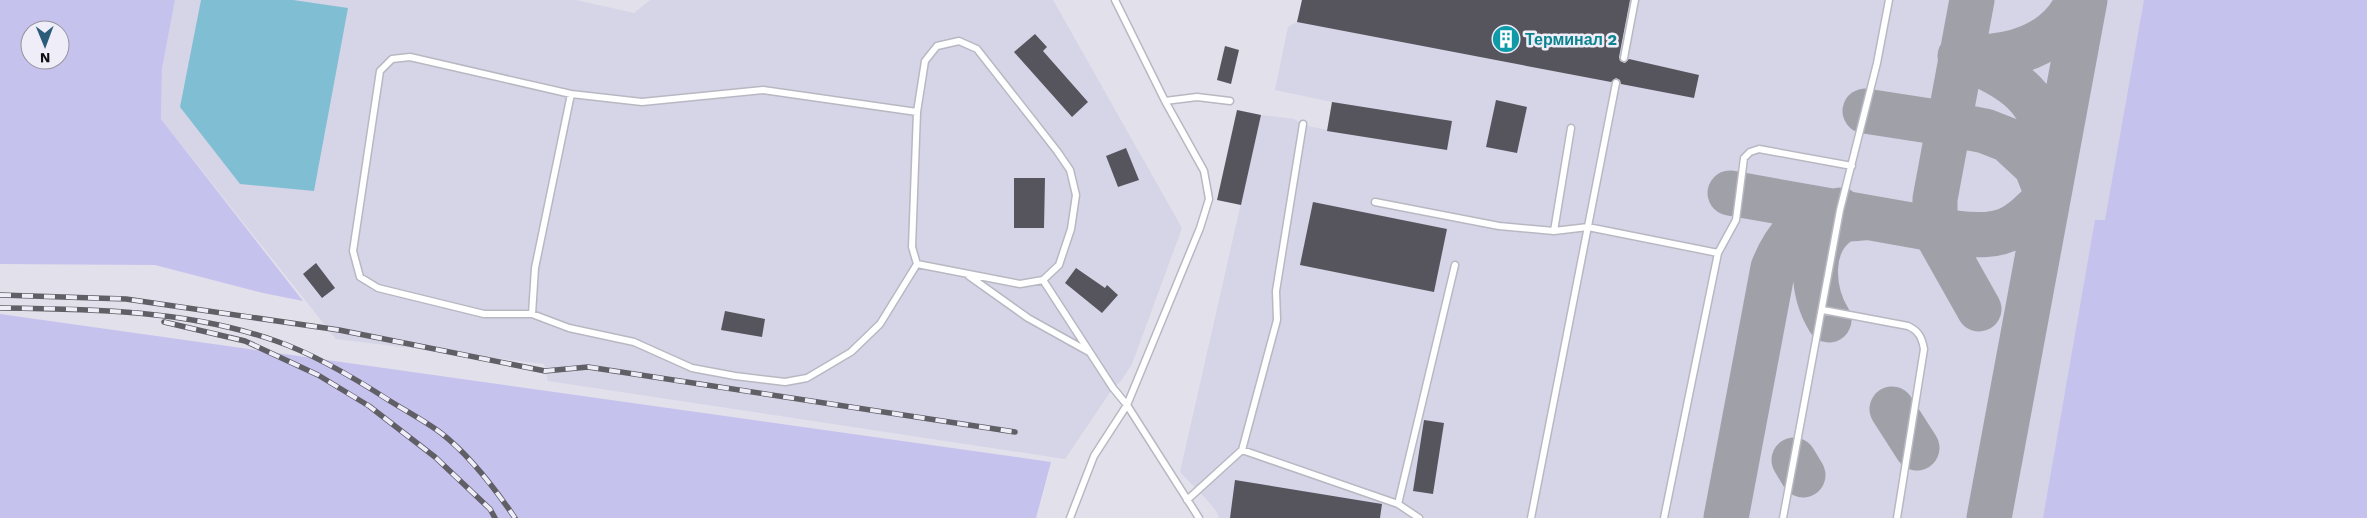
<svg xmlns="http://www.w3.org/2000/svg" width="2367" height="518" font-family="'Work Sans',sans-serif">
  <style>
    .built { fill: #d6d4e7 }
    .green { fill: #c6c2ee; fill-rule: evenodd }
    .water { fill: #80bfd3 }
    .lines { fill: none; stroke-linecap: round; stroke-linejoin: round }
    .taxiway { stroke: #a0a0a8; stroke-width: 45 }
    .building { fill: #56555e }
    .lane-casing { stroke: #b8b8c2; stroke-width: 9 }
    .lane { stroke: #fff; stroke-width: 6 }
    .rail-casing { stroke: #605f66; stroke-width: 5.5 }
    .rail { stroke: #eeedf8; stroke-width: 4; stroke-dasharray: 11; stroke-linecap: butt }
    .labels { text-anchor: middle; stroke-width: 5; stroke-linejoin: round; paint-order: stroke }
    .culture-label { font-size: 16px; font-weight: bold; fill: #0d838f; stroke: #eeedf8; text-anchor: start }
  </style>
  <rect width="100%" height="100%" fill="#e1e0eb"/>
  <path class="built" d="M 175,0 L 576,0 L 634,13 L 650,0 L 1053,0 L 1182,228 L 1132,364 L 1121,381 L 1113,388 L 1065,459 L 548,381 L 544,364 L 336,339 L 161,119 L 162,69 Z
    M 1302,0 L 2367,0 L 2367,518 L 1219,518 L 1217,512 L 1207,500 L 1180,472 L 1261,115 L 1294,119 L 1303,125 L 1327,130 L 1332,102 L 1275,90 L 1288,27 L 1297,22 Z"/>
  <path class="green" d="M 0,0 L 175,0 L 162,69 L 161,119 L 303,301 L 263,293 L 155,265 L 0,264 ZM 30,30 L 60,30 L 60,60 L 30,60 Z
    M 2144,0 L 2367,0 L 2367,518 L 2043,518 L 2095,220 L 2105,220 Z
    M 0,314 L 1051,462 L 1036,518 L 0,518 Z"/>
  <path class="water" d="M 201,0 L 293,0 L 348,8 L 314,191 L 240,184 L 180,107 Z"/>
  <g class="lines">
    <path class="taxiway" d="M 1972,0 L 1935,199 L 1935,220 L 1939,238 L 1979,309
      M 1960,56 C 2015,79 2045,96 2053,161
      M 1962,56 C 2008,60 2059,46 2078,0
      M 1730,193 L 1956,233 C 2004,239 2015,230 2048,197 L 2036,166 L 2008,140 L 1985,131 L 1949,124 L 1865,111
      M 1829,320 C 1812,292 1807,245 1838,223 C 1845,218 1855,219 1864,218
      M 1892,409 L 1917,448
      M 1794,460 L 1803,475
      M 1726,518 L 1773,268 C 1786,236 1805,214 1840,210
      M 1989,518 L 2085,0"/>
  </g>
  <path class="building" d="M 1302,0 L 1630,0 L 1619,57 L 1620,61 L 1625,63 L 1629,59 L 1699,75 L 1694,98 L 1621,84 L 1620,80 L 1616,78 L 1611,82 L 1297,22 Z
    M 1035,34 L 1047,47 L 1043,51 L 1088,102 L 1072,117 L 1014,52 Z
    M 1225,46 L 1239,50 L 1231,84 L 1217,80 Z
    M 1496,100 L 1527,107 L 1517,153 L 1486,147 Z
    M 1332,102 L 1452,121 L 1447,150 L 1327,131 Z
    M 1237,110 L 1261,115 L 1241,205 L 1217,200 Z
    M 1126,148 L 1139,180 L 1118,187 L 1106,156 Z
    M 1014,178 L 1045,178 L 1044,228 L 1014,228 Z
    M 1313,202 L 1447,229 L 1434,292 L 1300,265 Z
    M 316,263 L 335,288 L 322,298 L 303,274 Z
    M 1076,268 L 1105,288 L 1107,285 L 1118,295 L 1102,313 L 1065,283 Z
    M 725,311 L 765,319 L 762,337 L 721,330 Z
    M 1424,420 L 1444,423 L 1433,494 L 1413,491 Z
    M 1235,480 L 1382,504 L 1380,518 L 1230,518 Z"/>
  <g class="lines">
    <defs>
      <path id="lane" d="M 959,41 L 977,49 L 1057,151 L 1070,170 L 1076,195 L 1071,229 L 1059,265 L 1043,280 L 1020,284 L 917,264 L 912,247 L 917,112 L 925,61 L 937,46 Z
        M 1624,58 L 1635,0
        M 1165,101 L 1197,97 L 1230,101
        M 917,112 L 763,90 L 642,102 L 571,94 L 410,57 L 392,59 L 380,71 L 353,251 L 360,277 L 378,288 L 484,314 L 532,314 L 569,328 L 634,342 L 692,368 L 735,376 L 785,382 L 807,378 L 851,352 L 880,324 L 917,264
        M 1375,202 L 1499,226 L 1554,231 L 1571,128
        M 1554,231 L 1588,227 L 1718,253
        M 969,276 L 1028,318 L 1089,352
        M 1043,280 L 1113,388 L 1127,405 L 1199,518
        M 1823,310 L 1908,326 C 1919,331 1922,338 1924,349 L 1897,518
        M 532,314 L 535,268 L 571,94
        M 1242,450 L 1398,504 L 1419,518
        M 1187,500 L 1242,450 L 1277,320 L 1276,291 L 1303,124
        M 1398,504 L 1455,265
        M 1070,518 L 1094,456 L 1127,405 L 1200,228 L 1209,199 L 1204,171 L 1165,101 L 1115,0
        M 1531,518 L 1616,83
        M 1664,518 L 1718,253 L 1736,220 L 1744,158 L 1750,152 L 1759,149 L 1852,166
        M 1783,518 L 1840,210 L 1877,63 L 1889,0"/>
    </defs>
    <use href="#lane" class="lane-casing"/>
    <use href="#lane" class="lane"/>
    <defs>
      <path id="rail" d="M 0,295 L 126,299 L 339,330 L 545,371 L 588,367 L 1015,432
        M 0,308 C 92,309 188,310 276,341 C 314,354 356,379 390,401 C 406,411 425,421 441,433 C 468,454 496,490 515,518
        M 164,322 L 245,341 L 318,375 L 369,406 L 435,457 L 490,509 L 495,518"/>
    </defs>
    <use href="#rail" class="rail-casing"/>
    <use href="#rail" class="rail"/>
  </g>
  <defs>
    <symbol id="building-disc" viewBox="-11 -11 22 22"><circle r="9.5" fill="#0f9aa8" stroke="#eeedf8"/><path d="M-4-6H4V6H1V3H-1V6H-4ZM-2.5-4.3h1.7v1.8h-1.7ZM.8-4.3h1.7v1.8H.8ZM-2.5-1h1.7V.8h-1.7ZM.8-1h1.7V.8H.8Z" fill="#fff"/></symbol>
  </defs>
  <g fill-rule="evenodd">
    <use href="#building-disc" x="1490" y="23" width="32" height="32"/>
  </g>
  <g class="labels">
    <g class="culture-label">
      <text x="1525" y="45">Терминал 2</text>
    </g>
  </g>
  <g transform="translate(45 45) rotate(179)"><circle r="24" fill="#eeedf8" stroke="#95949c"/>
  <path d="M0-4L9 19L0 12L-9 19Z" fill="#2b5c7a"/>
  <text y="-8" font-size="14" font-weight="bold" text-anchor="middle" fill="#0f0f13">N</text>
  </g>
</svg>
